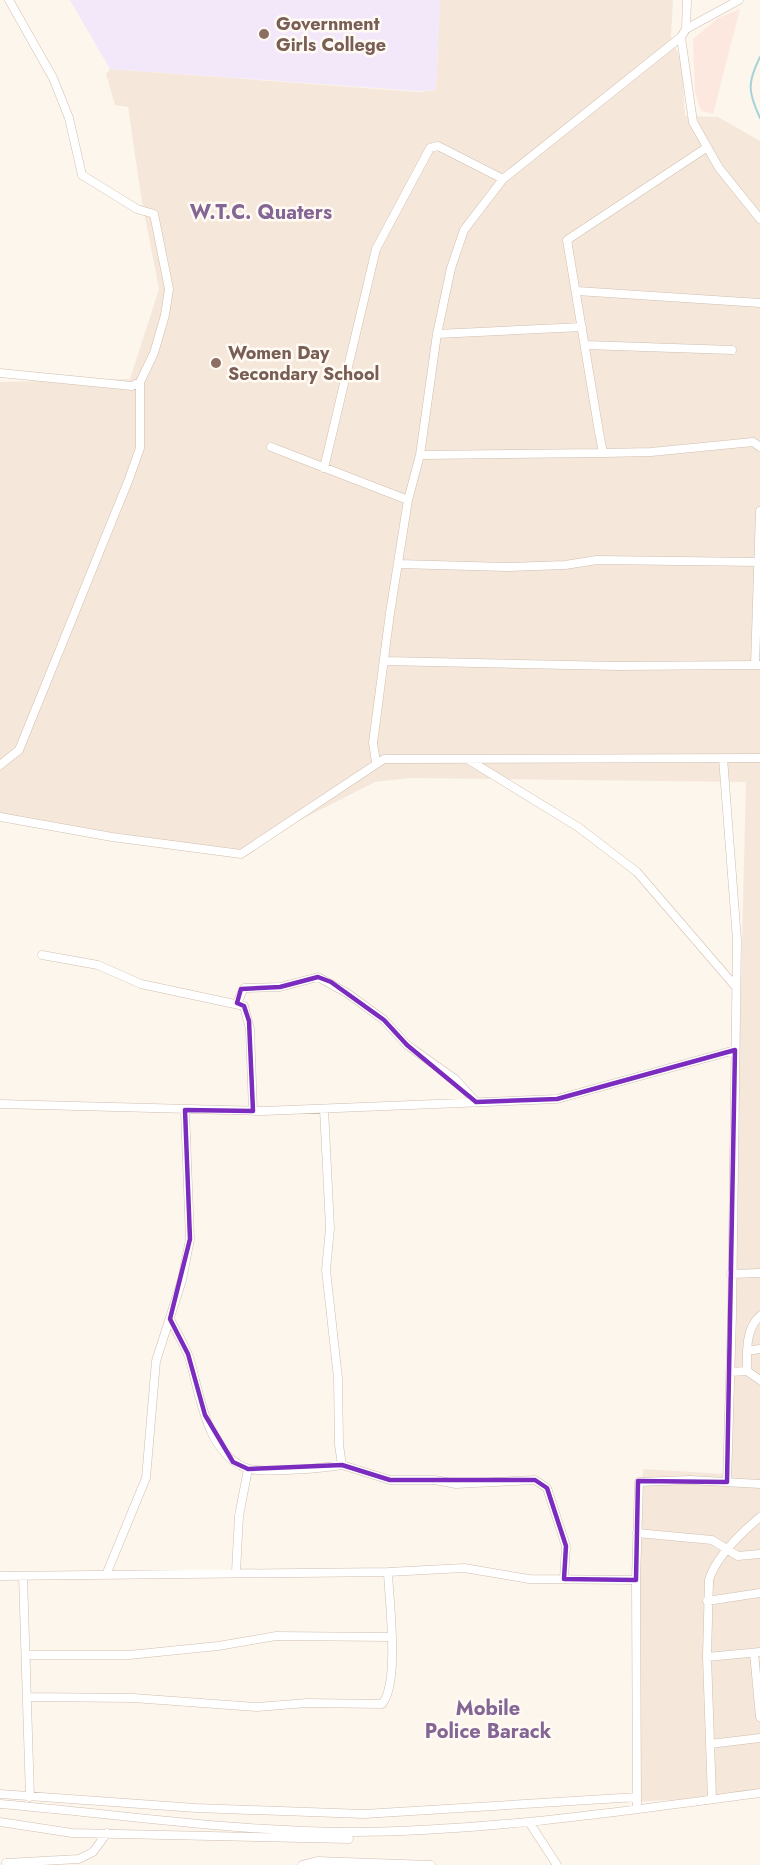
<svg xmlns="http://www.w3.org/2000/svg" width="760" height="1865" font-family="Jost,sans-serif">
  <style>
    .residential { fill: #f5e8da }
    .commercial { fill: #fde8e0 }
    .education { fill: #f3e8fa }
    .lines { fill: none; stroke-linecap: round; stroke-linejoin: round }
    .stream { stroke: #a5d3da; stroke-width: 2 }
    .minor-casing { stroke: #d1beb0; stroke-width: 9 }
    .minor { stroke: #fff; stroke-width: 8 }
    .marked { fill: none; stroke: #7b2cbf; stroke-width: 4.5; stroke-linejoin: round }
    .education-dot { fill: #8d6e63; stroke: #fffaf3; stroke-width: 2 }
    .labels { text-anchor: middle; stroke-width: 5; stroke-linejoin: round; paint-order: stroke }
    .education-label { font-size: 18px; font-weight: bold; fill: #785e54; stroke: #fffaf3; text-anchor: start }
    .neighbourhood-label { font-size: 20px; font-weight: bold; fill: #846695; stroke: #fffaf3 }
  </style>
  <rect width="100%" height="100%" fill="#fdf6ec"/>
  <path class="residential" d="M 440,0 L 673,0 L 671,36 L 682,64 L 685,116 L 718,117 L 760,141 L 760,1795 L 633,1802 L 636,1599 L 643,1469 L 726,1474 L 732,1352 L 746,782 L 410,778 L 375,782 L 241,850 L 110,838 L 0,817 L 0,382 L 130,379 L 159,289 L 142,202 L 128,107 L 115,105 L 106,74 L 110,69 L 419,92 L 436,90 Z"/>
  <path class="commercial" d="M 740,9 L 713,114 L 701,111 L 695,92 L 693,39 L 718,18 Z"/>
  <path class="education" d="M 70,0 L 440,0 L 436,90 L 418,91 L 110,69 Z"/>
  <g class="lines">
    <path class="stream" d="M 760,57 C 747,83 748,92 760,118"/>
    <defs>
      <path id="minor" d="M 686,29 L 739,0
        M 681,37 L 693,122 L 719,168 L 760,219
        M 706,148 L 567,240 L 599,432 L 603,453 L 651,452 L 753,442 L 760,447
        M 577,291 L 760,303
        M 437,334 L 582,327
        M 585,345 L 732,350
        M 0,373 L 132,386 L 140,382
        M 271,447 L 408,500
        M 420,455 L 603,453
        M 324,468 L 376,249 L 430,148 L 438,146 L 503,179
        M 398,564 L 507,567 L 565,565 L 597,560 L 759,562
        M 385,661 L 617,666 L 760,665
        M 755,665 L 760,511
        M 723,758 L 737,940 L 732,1315 L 727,1482
        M 469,760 L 578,827 L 637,872 L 735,986
        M 376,762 L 373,743 L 390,613 L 408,500 L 420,455 L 437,334 L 451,268 L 464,230 L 503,179 L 681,37 L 686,29 L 687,0
        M 0,765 L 19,750 L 129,479 L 140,448 L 140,382 L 154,353 L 165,315 L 169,289 L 154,214 L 137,209 L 82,175 L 69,118 L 53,78 L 9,0
        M 0,817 L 112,837 L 241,854 L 384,759 L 760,758
        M 42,955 L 98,965 L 141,984 L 244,1006 L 250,1029 L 253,1111
        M 237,1003 L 244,988 L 280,987 L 318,977 L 347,993 L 384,1020 L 407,1045 L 455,1079 L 476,1102
        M 0,1104 L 263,1111 L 557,1099 L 735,1050
        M 731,1274 L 760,1273
        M 760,1316 C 745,1329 747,1353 747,1371 L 760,1380
        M 170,1319 C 176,1331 184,1344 189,1357 C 200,1392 205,1452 246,1468 C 261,1474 324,1468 342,1465 L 339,1445 L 338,1378 L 326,1270 L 330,1228 L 324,1109
        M 747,1351 L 760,1349
        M 730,1372 L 747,1371
        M 342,1465 L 390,1480 L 435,1480 L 456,1484 L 535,1480 L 547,1488 L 566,1546 L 564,1579
        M 637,1533 L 712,1540 L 738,1556 L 760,1554
        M 236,1572 L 239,1516 L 248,1469
        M 106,1575 L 146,1478 L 156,1361 L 182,1280 L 190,1239 L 185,1110
        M 0,1576 L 388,1572 L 464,1568 L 529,1579 L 636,1580
        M 23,1576 L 30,1797
        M 707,1601 L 760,1593
        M 754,1653 L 760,1717
        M 27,1655 L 129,1655 L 218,1646 L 276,1636 L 390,1637
        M 707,1657 L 760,1652
        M 28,1697 L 133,1698 L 257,1707 L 307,1703 L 382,1704 C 400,1683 389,1601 388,1572
        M 710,1744 L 760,1738
        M 0,1794 L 196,1808 L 364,1814 L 637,1797
        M 712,1799 L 707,1657 L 709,1580 C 716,1556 741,1533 760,1517
        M 0,1804 C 117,1814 235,1832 353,1832 C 490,1831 625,1811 760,1793
        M 637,1809 L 636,1580 L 639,1482 L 690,1480 L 760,1484
        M 0,1822 L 72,1833 L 349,1839
        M 529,1822 L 557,1865
        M 6,1863 L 79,1859 L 93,1852 L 107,1833
        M 302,1865 L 317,1861 L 431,1865"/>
    </defs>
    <use href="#minor" class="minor-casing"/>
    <use href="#minor" class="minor"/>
  </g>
  <path class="marked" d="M 318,977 L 331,982 L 384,1020 L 407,1045 L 476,1102 L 557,1099 L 735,1050 L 727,1482 L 638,1481 L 636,1580 L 564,1579 L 566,1546 L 547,1488 L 535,1480 L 390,1480 L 342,1465 L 248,1469 L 233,1462 L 205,1415 L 188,1354 L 170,1319 L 190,1239 L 185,1110 L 253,1111 L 249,1021 L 244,1006 L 237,1003 L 241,989 L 280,987 Z"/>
  <g class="education-dot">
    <circle cx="264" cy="34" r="6"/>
    <circle cx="216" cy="363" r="6"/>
  </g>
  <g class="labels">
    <g class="education-label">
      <text x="276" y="30">Government<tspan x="276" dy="21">Girls College</tspan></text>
      <text x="228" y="359">Women Day<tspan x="228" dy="21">Secondary School</tspan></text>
    </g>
    <g class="neighbourhood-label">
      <text x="261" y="219">W.T.C. Quaters</text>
      <text x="488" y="1715">Mobile<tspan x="488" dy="23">Police Barack</tspan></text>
    </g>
  </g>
</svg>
